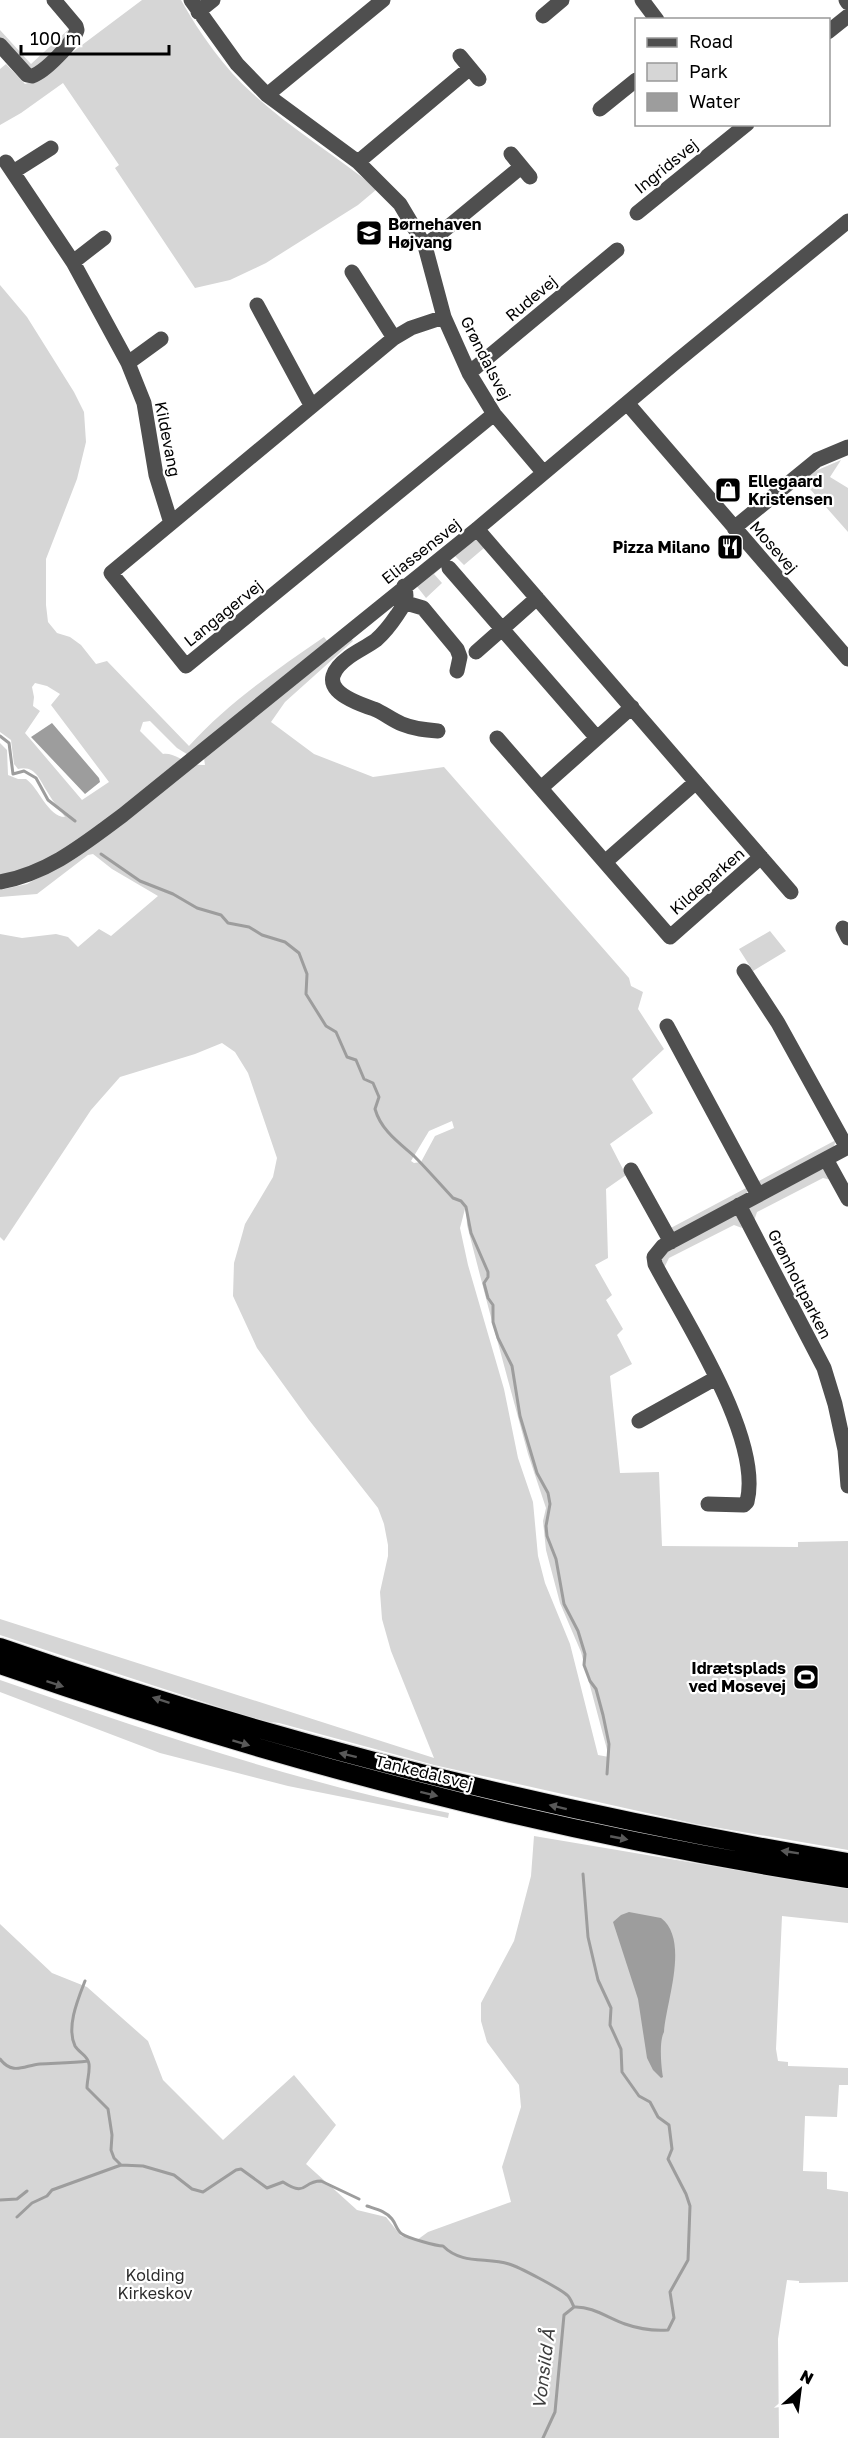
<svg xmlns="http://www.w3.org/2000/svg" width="848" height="2438" font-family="'Golos Text',sans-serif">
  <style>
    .green { fill: #d6d6d6; fill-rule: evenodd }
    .water { fill: #9d9d9d }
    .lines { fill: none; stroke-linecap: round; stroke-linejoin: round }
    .stream { stroke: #9d9d9d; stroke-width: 3 }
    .highway-casing { stroke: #dbdbdb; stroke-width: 20 }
    .minor { stroke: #4f4f4f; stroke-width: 15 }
    .highway { stroke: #000; stroke-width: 18 }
    .oneway { fill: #595959 }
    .labels { text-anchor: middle; stroke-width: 4.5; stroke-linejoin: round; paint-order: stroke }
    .street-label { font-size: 16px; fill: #000; stroke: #fff }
    .poi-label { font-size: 16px; font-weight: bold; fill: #000; stroke: #fff; text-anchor: start }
    .park-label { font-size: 16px; fill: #2d2d2d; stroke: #fff }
    .water-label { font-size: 18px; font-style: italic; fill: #3e3e3e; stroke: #fff }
  </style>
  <rect width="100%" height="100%" fill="#fff"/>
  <path class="green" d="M 142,0 L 181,0 C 200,34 224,68 253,94 C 291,129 337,156 377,189 L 358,205 L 266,263 L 230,280 L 195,288 L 115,168 L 119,165 L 63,83 L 21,113 L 0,125 L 0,69 L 6,64 L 25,84 L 34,81 Z
    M 70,28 L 71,36 L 31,71 L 0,41 L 0,30 L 31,64 Z
    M 0,285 L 27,317 L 74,392 L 84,412 L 86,442 L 77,479 L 46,559 L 46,605 L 48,622 L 57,633 L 70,637 L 81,645 L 96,664 L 107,661 L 189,746 C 228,703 276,670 324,637 L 328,642 L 190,756 L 177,748 L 150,721 L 143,722 L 140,731 L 163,754 C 176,752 185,766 205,765 L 204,758 L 349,636 L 353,641 L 285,702 L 271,722 L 314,754 L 373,777 L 444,767 L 629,978 L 631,986 L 643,992 L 638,1009 L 664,1049 L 632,1079 L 653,1113 L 610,1144 L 626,1175 L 606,1189 L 608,1258 L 595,1265 L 612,1295 L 606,1300 L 623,1329 L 617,1335 L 632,1364 L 610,1376 L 620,1473 L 659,1472 L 662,1546 L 798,1547 L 798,1542 L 848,1541 L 848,1850 L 696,1824 L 434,1765 L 279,1723 L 261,1721 L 0,1635 L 0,1619 L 434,1758 L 391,1651 L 382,1619 L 380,1592 L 388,1556 L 388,1545 L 384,1524 L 378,1508 L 309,1420 L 257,1348 L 233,1296 L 234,1263 L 242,1235 L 245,1224 L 273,1177 L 277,1158 L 248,1073 L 235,1052 L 222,1043 L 195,1054 L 120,1077 L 91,1110 L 4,1241 L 0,1237 L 0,934 L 22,938 L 56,934 L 68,937 L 78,947 L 99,929 L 111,936 L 158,896 L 112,869 L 93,854 L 88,855 L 37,894 L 0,897 L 0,890 L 27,884 L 70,861 L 60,856 L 0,878 L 0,743 L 7,750 L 8,775 L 18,779 L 26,779 C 39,788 48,817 65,817 C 60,809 53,802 48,793 C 40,781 36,765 18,769 L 14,764 L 11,740 L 0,732 ZM 35,683 L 47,686 L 60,694 L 51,705 L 109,782 L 82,800 L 25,733 L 40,711 L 33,706 L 34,697 L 32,687 ZM 452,1121 L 454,1128 L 435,1136 L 421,1162 L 414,1163 L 411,1161 L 429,1131 ZM 466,1205 L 467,1225 L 488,1306 L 528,1454 L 546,1508 L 543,1521 L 546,1550 L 560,1603 L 581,1652 L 609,1757 L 598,1755 L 570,1644 L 545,1583 L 538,1556 L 533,1502 L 518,1458 L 504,1389 L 468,1265 L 460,1228 Z
    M 841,460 L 830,477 L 848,488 L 848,532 L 803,481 L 813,472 Z
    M 475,537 L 484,548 L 464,565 L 455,556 L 434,574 L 442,583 L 426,598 L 415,584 Z
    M 770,931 L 786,951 L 753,971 L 739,949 Z
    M 836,1140 L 833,1149 L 764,1187 L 755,1183 Z
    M 820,1168 L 825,1169 L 831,1180 L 823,1178 L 757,1212 L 754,1221 L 748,1213 L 749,1205 Z
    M 748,1187 L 747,1196 L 676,1234 L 667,1230 Z
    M 732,1214 L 737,1216 L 742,1228 L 734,1225 L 669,1258 L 664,1268 L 659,1260 L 664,1250 Z
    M 0,1680 C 148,1731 296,1782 449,1813 L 448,1818 L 288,1786 L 160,1753 L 0,1692 Z
    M 534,1836 L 848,1889 L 848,1923 L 782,1916 L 776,2049 L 778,2061 L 788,2062 L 788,2066 L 848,2068 L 848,2085 L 839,2085 L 837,2117 L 805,2116 L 803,2171 L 827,2172 L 827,2189 L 848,2192 L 848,2282 L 799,2283 L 799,2281 L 787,2280 L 778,2339 L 779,2438 L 0,2438 L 0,1924 L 52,1973 L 87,1987 L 148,2041 L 163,2080 L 223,2140 L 294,2075 L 336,2125 L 306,2164 L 357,2210 L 386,2217 L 401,2236 L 417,2240 L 428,2232 L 511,2202 L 502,2167 L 521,2107 L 519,2085 L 487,2042 L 481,2021 L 481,2003 L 514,1941 L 531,1876 Z"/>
  <path class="water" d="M 52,723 L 99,778 L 100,782 L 85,794 L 31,737 Z
    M 629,1912 L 661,1918 C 690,1940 666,2002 664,2032 C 659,2041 661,2066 663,2077 L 661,2078 L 653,2070 L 647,2058 L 638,1999 L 613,1922 L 621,1915 Z"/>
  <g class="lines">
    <path class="stream" d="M 0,736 L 9,743 L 13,774 L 24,771 L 36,778 L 48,800 L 75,821
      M 101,854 L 140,881 L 173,894 L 197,908 L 221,915 L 228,923 L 249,927 L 262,935 L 285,942 L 299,953 L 307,974 L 306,994 L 326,1026 L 336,1032 L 347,1057 L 356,1060 L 364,1079 L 373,1083 L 379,1097 L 375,1109 C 381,1130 398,1142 414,1156 C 427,1169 440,1184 453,1198 L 461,1201 L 466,1207 L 471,1233 L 488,1272 L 488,1277 L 484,1283 L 488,1298 L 493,1305 L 493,1322 L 498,1338 L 512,1366 L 520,1416 L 537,1473 L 548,1493 L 550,1504 L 546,1526 L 547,1536 L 556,1559 L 564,1604 L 578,1631 L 585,1654 L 584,1665 L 590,1681 L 596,1689 L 603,1715 L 609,1744 L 607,1774
      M 85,1981 C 78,1999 66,2027 75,2046 C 79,2053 88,2055 89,2064 C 90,2072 87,2080 87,2088 L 108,2109 L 112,2135 L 111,2150 L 114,2158 L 121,2165 L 143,2166 L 174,2175 L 192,2189 L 203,2192 L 236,2170 L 241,2169 L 267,2188 L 283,2182 C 308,2198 301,2181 321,2181 L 359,2199
      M 0,2059 C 13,2076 25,2065 40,2064 C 56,2063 72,2063 88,2061
      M 0,2200 L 17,2199 L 27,2191
      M 367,2206 C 376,2209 386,2211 392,2219 C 396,2224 397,2231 402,2234 C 408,2238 436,2246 443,2246 C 462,2265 486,2257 509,2264 C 519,2267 559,2288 567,2295 C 570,2297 572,2303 574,2307
      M 17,2217 L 32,2203 L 47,2196 L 52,2190 L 121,2165
      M 574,2307 C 592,2306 608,2318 625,2324 C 639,2329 653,2331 668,2330 L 674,2318 L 670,2292 L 688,2260 L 690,2206 L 686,2194 L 668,2159 L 672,2149 L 669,2125 L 658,2117 L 650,2102 L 639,2096 L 622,2072 L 621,2049 L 610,2025 L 611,2008 L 598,1980 L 588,1937 L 583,1874
      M 543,2438 L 555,2412 L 564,2315 L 574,2307"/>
    <defs>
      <path id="highway" d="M 0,1647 C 276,1743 560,1814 848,1862
        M 0,1665 C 276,1761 559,1835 848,1879"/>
    </defs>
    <use href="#highway" class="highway-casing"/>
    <path class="minor" d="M 191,0 L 237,64 L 267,95 L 358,162 L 400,204 L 425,246 L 444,317 L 469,373 L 494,414 L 543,472
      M 642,0 L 657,20
      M 846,0 L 848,3
      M 198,12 L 213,0
      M 543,16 L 562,0
      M 828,32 L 848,16
      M 0,45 L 27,75 L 32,76 C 45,72 73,43 77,30 L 76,26 L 54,0
      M 460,56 L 479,79
      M 267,95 L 383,0
      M 600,109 L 636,80
      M 511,154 L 530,177
      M 6,162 L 73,262 L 128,363 L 144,403 L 156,475 L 171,523
      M 358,162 L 470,68
      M 13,172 L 51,148
      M 637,213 L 747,124
      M 425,246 L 521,167
      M 73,262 L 104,238
      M 352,272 L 394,338
      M 257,305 L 311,405
      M 444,317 L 411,328 L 394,338 L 111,573 L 186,666 L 494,414
      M 128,363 L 161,339
      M 469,373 L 617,250
      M 627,403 L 848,659
      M 734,528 L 817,460 L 848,447
      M 477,529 L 791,892
      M 449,568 L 597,738
      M 404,586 C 409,599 404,605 397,615 C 391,624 384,633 376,640 C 368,646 357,651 349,657 C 311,685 347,700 374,709 C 384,713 392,720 402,724 C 414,729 426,730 438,731
      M 406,603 L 423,608 L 457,649 L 460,657 L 457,671
      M 476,652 L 537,598
      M 497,738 L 670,937 L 761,857
      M 541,788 L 632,707
      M 605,862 L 696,782
      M 0,882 C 49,873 84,844 123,815 L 477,529 L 677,361 L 848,221
      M 843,928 L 848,938
      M 744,971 L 778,1023 L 847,1148
      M 667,1026 L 758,1195
      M 826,1159 L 848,1199
      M 631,1170 L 671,1242
      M 739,1205 L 824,1368 L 835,1404 L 845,1450 L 848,1486
      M 639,1421 L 716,1378
      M 708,1504 L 744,1505 L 747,1502 C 763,1439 685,1321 655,1264 L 654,1257 L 663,1246 L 848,1147"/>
    <use href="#highway" class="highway"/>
  </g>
  <defs><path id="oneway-solid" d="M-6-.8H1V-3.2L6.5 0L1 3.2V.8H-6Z" transform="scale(1.5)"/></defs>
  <g class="oneway">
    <use href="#oneway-solid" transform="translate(55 1684) rotate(18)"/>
    <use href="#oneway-solid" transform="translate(161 1700) rotate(-162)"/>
    <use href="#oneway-solid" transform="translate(241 1743) rotate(17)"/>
    <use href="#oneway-solid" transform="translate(348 1755) rotate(-166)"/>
    <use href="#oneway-solid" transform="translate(429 1794) rotate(14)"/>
    <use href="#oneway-solid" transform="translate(558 1807) rotate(-166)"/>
    <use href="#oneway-solid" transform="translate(619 1838) rotate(11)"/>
    <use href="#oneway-solid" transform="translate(790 1852) rotate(-171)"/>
  </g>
  <defs>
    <symbol id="school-square" viewBox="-11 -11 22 22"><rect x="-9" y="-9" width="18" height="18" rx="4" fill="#000" stroke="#fff"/><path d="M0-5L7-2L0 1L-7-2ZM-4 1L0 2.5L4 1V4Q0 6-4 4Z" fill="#fff"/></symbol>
    <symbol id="shop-square" viewBox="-11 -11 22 22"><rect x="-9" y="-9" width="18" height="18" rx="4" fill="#000" stroke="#fff"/><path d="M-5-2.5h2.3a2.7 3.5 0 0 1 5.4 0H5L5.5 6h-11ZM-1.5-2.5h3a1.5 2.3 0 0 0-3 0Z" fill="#fff"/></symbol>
    <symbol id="restaurant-square" viewBox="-11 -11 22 22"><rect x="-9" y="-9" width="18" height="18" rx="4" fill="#000" stroke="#fff"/><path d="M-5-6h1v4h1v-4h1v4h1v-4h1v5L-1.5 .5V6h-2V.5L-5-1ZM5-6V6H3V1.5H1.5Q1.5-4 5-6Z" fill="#fff"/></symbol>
    <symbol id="stadium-square" viewBox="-11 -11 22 22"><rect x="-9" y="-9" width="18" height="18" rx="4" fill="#000" stroke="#fff"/><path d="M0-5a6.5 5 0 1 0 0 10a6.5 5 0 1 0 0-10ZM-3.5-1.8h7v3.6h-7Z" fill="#fff"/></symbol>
  </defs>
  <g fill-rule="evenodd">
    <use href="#school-square" x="354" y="218" width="30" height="30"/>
    <use href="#shop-square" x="713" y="475" width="30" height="30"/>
    <use href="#restaurant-square" x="715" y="532" width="30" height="30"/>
    <use href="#stadium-square" x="791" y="1662" width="30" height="30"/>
  </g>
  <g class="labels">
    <g class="street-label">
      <text transform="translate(666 166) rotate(-39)" y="6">Ingridsvej</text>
      <text transform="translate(531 298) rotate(-40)" y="6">Rudevej</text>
      <text transform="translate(486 358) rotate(63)" y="6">Grøndalsvej</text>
      <text transform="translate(168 439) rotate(79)" y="6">Kildevang</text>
      <text transform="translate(774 547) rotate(49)" y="6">Mosevej</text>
      <text transform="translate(421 551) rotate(-38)" y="6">Eliassensvej</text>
      <text transform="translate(223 613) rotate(-39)" y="6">Langagervej</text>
      <text transform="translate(707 881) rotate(-41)" y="6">Kildeparken</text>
      <text transform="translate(800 1284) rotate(63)" y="6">Grønholtparken</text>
      <text transform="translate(424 1772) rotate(14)" y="6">Tankedalsvej</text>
    </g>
    <g class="poi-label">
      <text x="388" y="230">Børnehaven<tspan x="388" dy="18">Højvang</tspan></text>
      <text x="748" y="487">Ellegaard<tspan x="748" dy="18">Kristensen</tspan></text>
      <text x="710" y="553" text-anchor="end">Pizza Milano</text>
      <text x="786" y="1674" text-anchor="end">Idrætsplads<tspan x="786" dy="18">ved Mosevej</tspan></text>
    </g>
    <g class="park-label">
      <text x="155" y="2281">Kolding<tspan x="155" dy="18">Kirkeskov</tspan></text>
    </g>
    <g class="water-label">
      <text transform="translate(544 2369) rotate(-83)" y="6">Vonsild Å</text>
    </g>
  </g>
  <rect x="635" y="18" width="195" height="108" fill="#ffffff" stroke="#999999" stroke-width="1.5"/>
  <rect x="647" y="38" width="30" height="9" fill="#4f4f4f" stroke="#999999" stroke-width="1.5"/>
  <text x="689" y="48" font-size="18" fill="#000000">Road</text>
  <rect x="647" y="63" width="30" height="18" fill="#d6d6d6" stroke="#999999" stroke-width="1.5"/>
  <text x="689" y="78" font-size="18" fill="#000000">Park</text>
  <rect x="647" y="93" width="30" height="18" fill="#9d9d9d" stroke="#999999" stroke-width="1.5"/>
  <text x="689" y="108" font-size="18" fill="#000000">Water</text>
  <g transform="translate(800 2390) rotate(28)" stroke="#ffffff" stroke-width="4.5" paint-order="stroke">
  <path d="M0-4.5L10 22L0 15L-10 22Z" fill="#000000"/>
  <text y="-9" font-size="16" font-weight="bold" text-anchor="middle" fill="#000000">N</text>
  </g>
  <path d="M21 45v9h148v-9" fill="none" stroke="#000000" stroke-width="3"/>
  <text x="30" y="45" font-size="18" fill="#000000" stroke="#ffffff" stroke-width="4.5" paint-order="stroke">100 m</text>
</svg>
